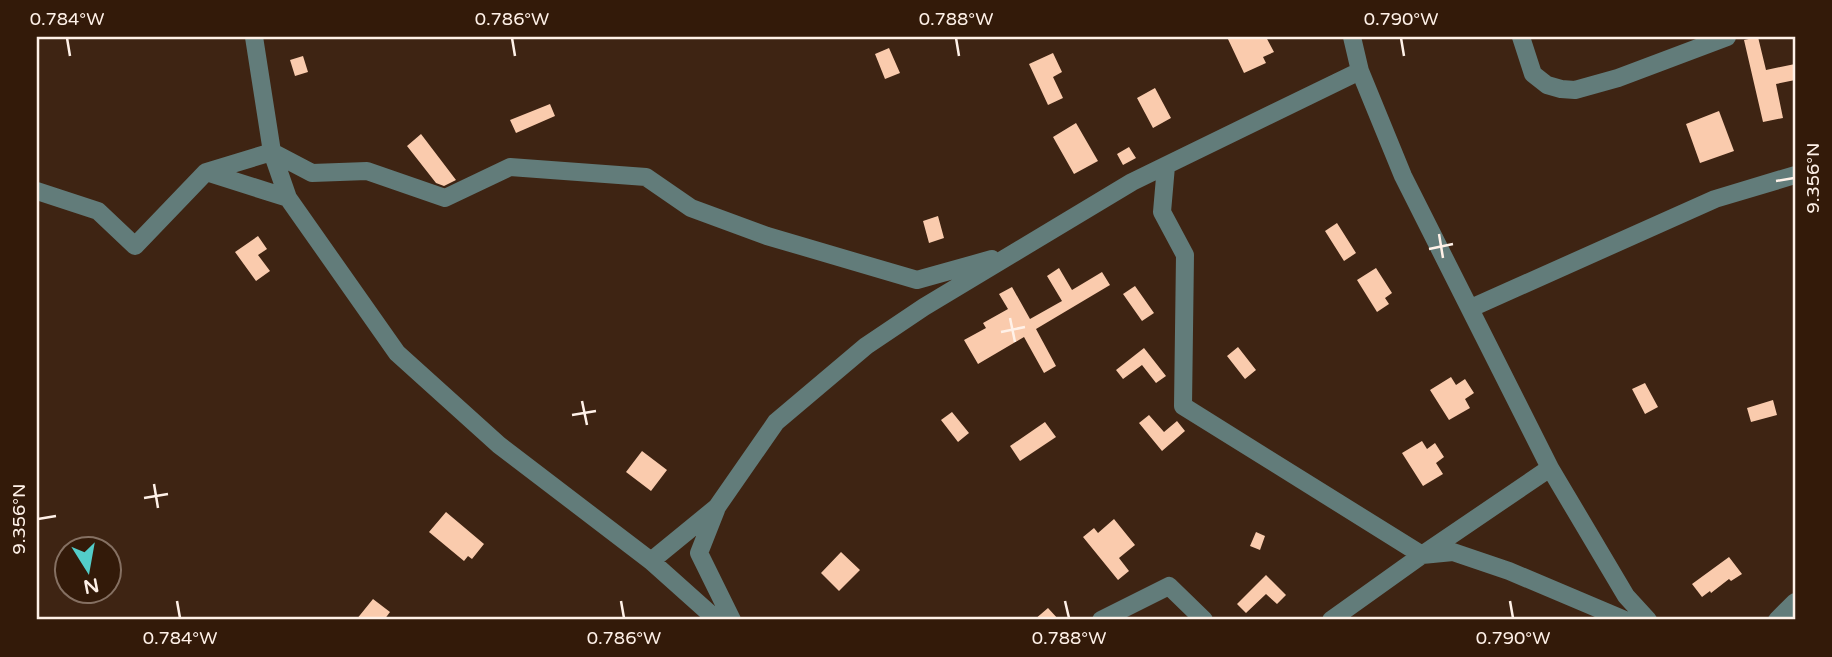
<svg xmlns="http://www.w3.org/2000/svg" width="1832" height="657" font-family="'Varela Round',sans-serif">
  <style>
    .building { fill: #facbad }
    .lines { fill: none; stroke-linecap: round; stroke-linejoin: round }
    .minor { stroke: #627c7a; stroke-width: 18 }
    .ticks { fill: none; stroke: #fff1e8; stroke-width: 2.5 }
    .neatline { fill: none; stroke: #fff1e8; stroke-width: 2.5 }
    .ticks-label { font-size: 18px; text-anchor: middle; fill: #fff1e8 }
  </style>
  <rect width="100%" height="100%" fill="#3e2413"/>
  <path class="building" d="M 1227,37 L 1266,37 L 1274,52 L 1263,57 L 1266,63 L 1244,73 Z
    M 1758,37 L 1766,70 L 1795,64 L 1795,80 L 1776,84 L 1783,118 L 1763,122 L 1744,40 Z
    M 889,48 L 900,73 L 885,79 L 875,54 Z
    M 1053,53 L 1062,72 L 1053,77 L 1063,98 L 1048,105 L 1029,64 Z
    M 303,56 L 308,72 L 295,76 L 290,60 Z
    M 1155,88 L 1171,118 L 1153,128 L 1137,98 Z
    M 550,104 L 555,116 L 516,133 L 510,120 Z
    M 1719,111 L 1734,151 L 1700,163 L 1686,124 Z
    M 1076,123 L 1098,161 L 1074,174 L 1053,137 Z
    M 421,134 L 456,180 L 444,186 L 436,183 L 407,146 Z
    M 1129,147 L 1136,158 L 1123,165 L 1117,154 Z
    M 938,216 L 944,238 L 929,243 L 923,221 Z
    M 1337,223 L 1356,253 L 1344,261 L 1325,231 Z
    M 258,236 L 267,249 L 258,255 L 270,271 L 256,281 L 235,252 Z
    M 1059,268 L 1072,290 L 1102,272 L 1110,285 L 1036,329 L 1056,366 L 1044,373 L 1024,337 L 978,364 L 964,340 L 986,328 L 983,323 L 1008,309 L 999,294 L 1012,287 L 1030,319 L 1062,301 L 1047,276 Z
    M 1376,268 L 1392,293 L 1385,298 L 1389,304 L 1377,312 L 1357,280 Z
    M 1135,286 L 1154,313 L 1142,321 L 1123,294 Z
    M 1238,347 L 1256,370 L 1245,379 L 1227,356 Z
    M 1144,348 L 1166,376 L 1156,383 L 1142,365 L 1123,379 L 1116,370 Z
    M 1451,377 L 1456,385 L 1465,379 L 1474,393 L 1465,399 L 1470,408 L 1449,420 L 1430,390 Z
    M 1645,383 L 1658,407 L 1645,414 L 1632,389 Z
    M 1773,400 L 1777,415 L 1751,422 L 1747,408 Z
    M 952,412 L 969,433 L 958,442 L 941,420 Z
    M 1149,415 L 1164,432 L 1177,421 L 1185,431 L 1162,451 L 1139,423 Z
    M 1045,422 L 1056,437 L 1020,461 L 1010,446 Z
    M 1422,441 L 1427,449 L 1435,443 L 1444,457 L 1436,463 L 1443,474 L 1423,486 L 1402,453 Z
    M 642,451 L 667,470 L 651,491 L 626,472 Z
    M 446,512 L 484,544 L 472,559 L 468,556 L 464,561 L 429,532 Z
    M 1114,519 L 1135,545 L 1119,558 L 1129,571 L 1118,580 L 1083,537 L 1094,528 L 1098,533 Z
    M 1256,532 L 1265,536 L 1260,550 L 1250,546 Z
    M 841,552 L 860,570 L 839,591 L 821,573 Z
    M 1729,557 L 1742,574 L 1731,581 L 1729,579 L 1711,593 L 1710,591 L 1702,597 L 1692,584 Z
    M 1266,575 L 1286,595 L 1277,604 L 1266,594 L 1246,613 L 1237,604 Z
    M 373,599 L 390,612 L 384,620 L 356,620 Z
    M 1048,608 L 1059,620 L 1034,620 Z"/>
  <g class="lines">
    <path class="minor" d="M 254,37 L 272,152 L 288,198 L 397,353 L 499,445 L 651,561 L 717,620
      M 1352,37 L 1360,71 L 1403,176 L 1550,468 L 1626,596 L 1648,620
      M 1521,37 L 1533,74 L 1547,85 L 1561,89 L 1575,90 L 1618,78 L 1727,37
      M 1166,166 L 1162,212 L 1185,255 L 1183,406 L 1422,555 L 1453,552 L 1509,571 L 1625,620
      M 206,172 L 272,152 L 312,173 L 367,171 L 445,198 L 510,167 L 646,177 L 691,208 L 767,236 L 917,280 L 992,259
      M 37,191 L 98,211 L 135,246 L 206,172 L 288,198
      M 1471,308 L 1715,199 L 1795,175
      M 716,510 L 699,553 L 732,620
      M 651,561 L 717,507 L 776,422 L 866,346 L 924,307 L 1132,182 L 1360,71
      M 1101,620 L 1169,586 L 1204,620
      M 1331,620 L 1422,555 L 1550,468
      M 1777,620 L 1795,602"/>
  </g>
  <path class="ticks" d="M 67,38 L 70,56M 512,38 L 515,56M 956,38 L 959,56M 1401,38 L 1404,56M 1776,181 L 1794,178M 1439,234 L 1443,258M 1429,249 L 1453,244M 1010,318 L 1015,342M 1001,332 L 1025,327M 582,401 L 587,425M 572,415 L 596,411M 154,484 L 158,508M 144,498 L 168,494M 38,519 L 56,516M 177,601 L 180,618M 621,601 L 624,618M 1065,601 L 1069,618M 1510,601 L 1513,618"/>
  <rect width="1832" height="657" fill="none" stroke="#331a09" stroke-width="77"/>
  <g transform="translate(88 570) rotate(169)"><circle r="33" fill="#331a09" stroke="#857062" stroke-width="2"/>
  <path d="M0-5L12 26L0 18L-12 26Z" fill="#53cdc9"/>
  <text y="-10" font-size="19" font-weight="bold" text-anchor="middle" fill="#fff1e8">N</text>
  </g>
  <rect x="38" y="38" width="1756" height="580" class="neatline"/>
  <g class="ticks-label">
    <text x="67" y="25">0.784°W</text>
    <text x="512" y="25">0.786°W</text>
    <text x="956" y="25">0.788°W</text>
    <text x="1401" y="25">0.790°W</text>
    <text transform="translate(1813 178) rotate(-90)" y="6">9.356°N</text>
    <text transform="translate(19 519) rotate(-90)" y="6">9.356°N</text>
    <text x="180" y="644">0.784°W</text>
    <text x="624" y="644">0.786°W</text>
    <text x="1069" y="644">0.788°W</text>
    <text x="1513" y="644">0.790°W</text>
  </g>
</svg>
